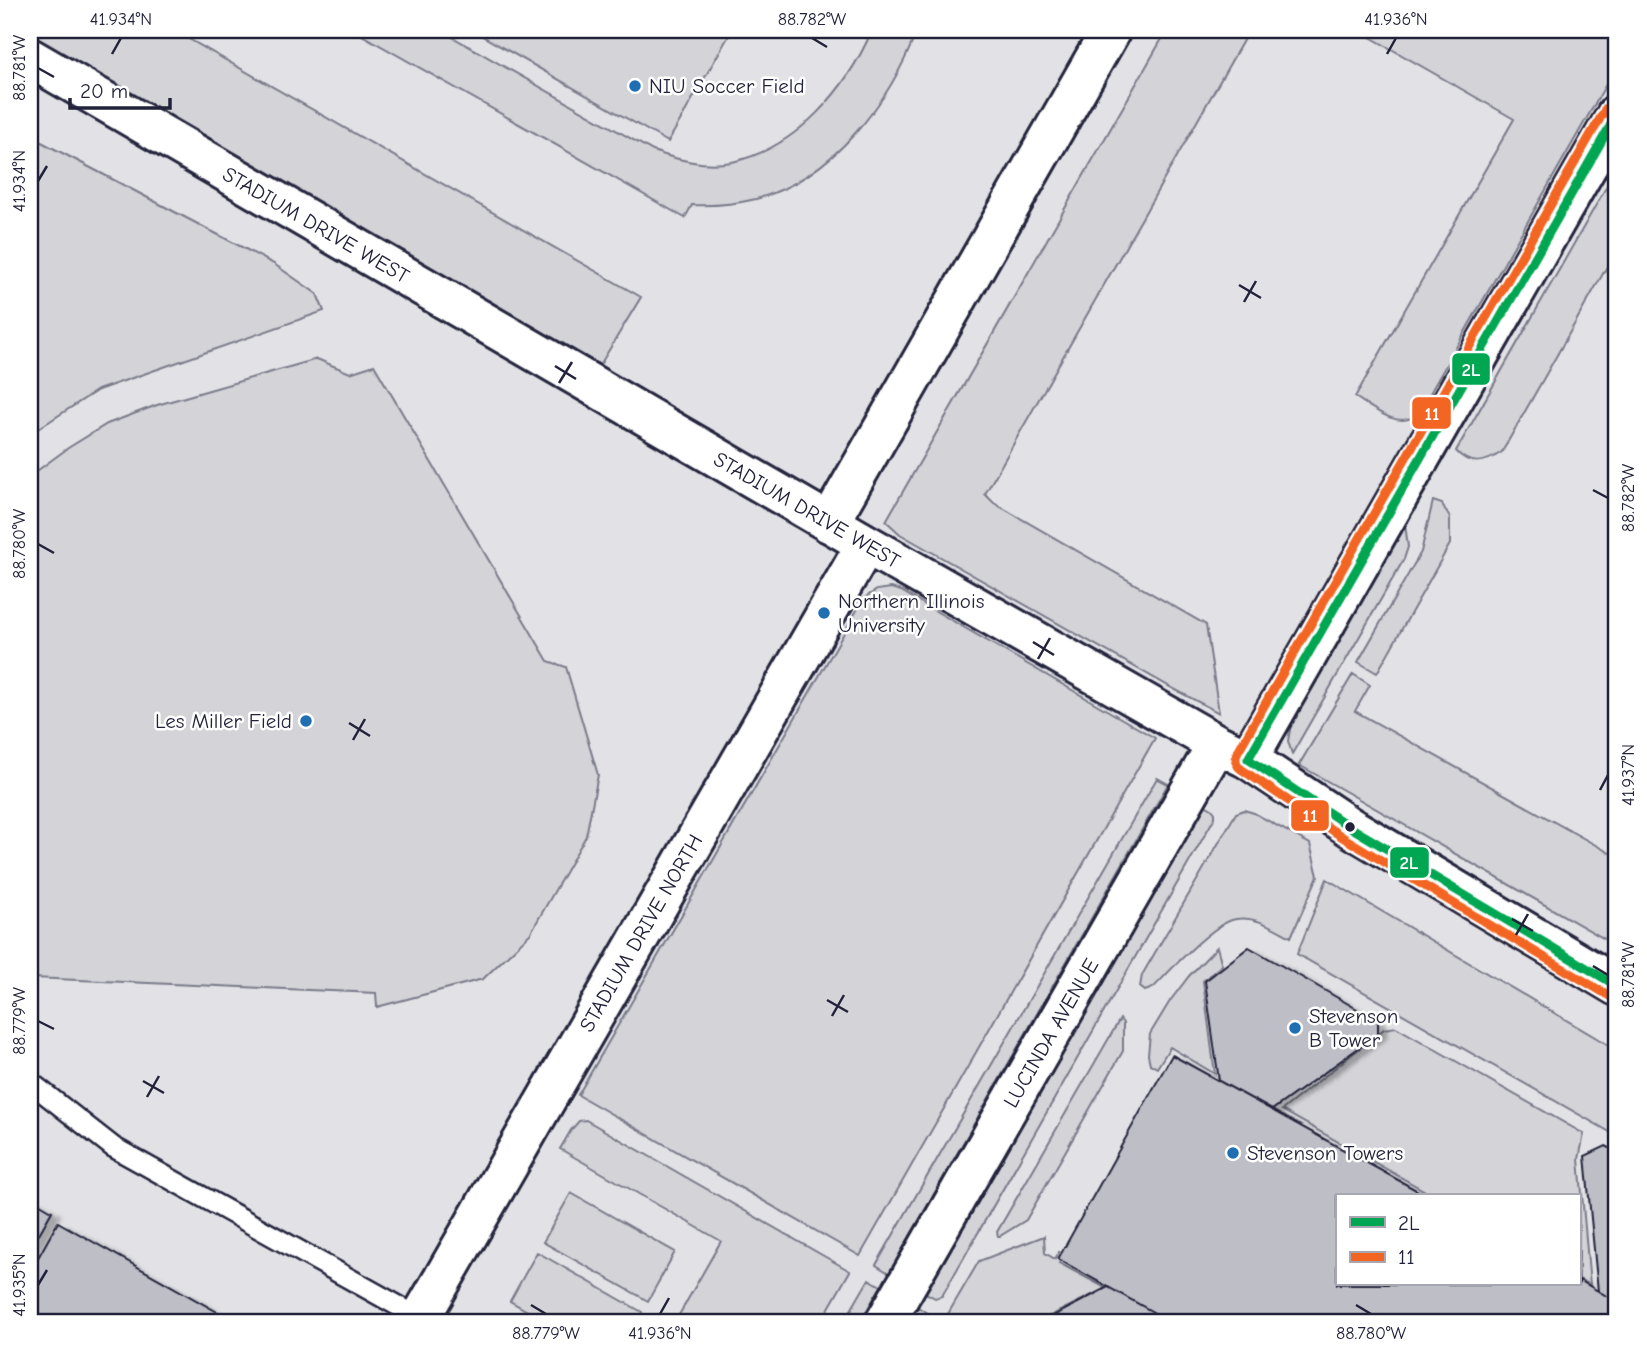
<svg xmlns="http://www.w3.org/2000/svg" width="1647" height="1352" font-family="'Comic Neue',sans-serif">
  <style>
    .built { fill: #e2e2e6; fill-rule: evenodd }
    .green { fill: #d3d3d8; stroke: #7a7a8a; stroke-width: 2 }
    .building { fill: #bebec6; stroke: #22223b; stroke-width: 2; filter: url(#shadow) }
    .lines { fill: none; stroke-linecap: round; stroke-linejoin: round }
    .service-casing { stroke: #22223b; stroke-width: 24 }
    .minor-casing { stroke: #22223b; stroke-width: 44 }
    .service { stroke: #fff; stroke-width: 19 }
    .minor { stroke: #fff; stroke-width: 38 }
    .bus-1-casing { stroke: #fff; stroke-width: 14 }
    .bus-2-casing { stroke: #fff; stroke-width: 14 }
    .bus-1 { stroke: #00a651; stroke-width: 9 }
    .bus-2 { stroke: #f26522; stroke-width: 9 }
    .ticks { fill: none; stroke: #22223b; stroke-width: 2.5 }
    .poi-dot { fill: #1f6fb2; stroke: #fff; stroke-width: 2.5 }
    .bus-dot { fill: #22223b; stroke: #fff; stroke-width: 2.5 }
    .labels { text-anchor: middle; stroke-width: 5; stroke-linejoin: round; paint-order: stroke }
    .poi-label { font-size: 21px; fill: #22223b; stroke: #fff; text-anchor: start }
    .street-label { font-size: 21px; fill: #22223b; stroke: #fff }
    .line-badge { stroke: #fff; stroke-width: 2.5 }
    .badge-label { font-size: 19px; text-anchor: middle; font-weight: bold; fill: #fff }
    .neatline { fill: none; stroke: #22223b; stroke-width: 2.5 }
    .ticks-label { font-size: 18px; text-anchor: middle; fill: #22223b }
  </style>
  <defs>
    <filter id="shadow"><feDropShadow dx="8" dy="4.5" stdDeviation="2" flood-color="#0004"/></filter>
  </defs>
  <rect width="100%" height="100%" fill="#f2f2f3"/>
  <filter id="ink" filterUnits="userSpaceOnUse"><feTurbulence type="fractalNoise" baseFrequency=".0143" numOctaves="2"/><feDisplacementMap in="SourceGraphic" scale="14" xChannelSelector="R" yChannelSelector="G"/><feConvolveMatrix kernelMatrix="1 2 1 2 8 2 1 2 1" color-interpolation-filters="sRGB"/></filter>
  <g filter="url(#ink)">
    <path class="built" d="M 30,30 L 1617,30 L 1617,1322 L 30,1322 ZM 1337,1196 L 1579,1196 L 1579,1284 L 1337,1284 Z"/>
    <path class="green" d="M 30,30 L 173,30 L 641,297 L 600,365 L 30,37 Z
      M 353,30 L 440,30 L 653,151 C 678,160 704,167 732,162 C 797,148 847,89 872,30 L 917,30 C 891,101 832,178 756,199 C 735,204 714,206 692,205 L 685,218 Z
      M 472,30 L 732,30 L 668,142 Z
      M 1167,30 L 1249,30 L 985,494 L 994,503 L 1206,625 L 1219,713 L 1172,688 L 900,534 L 886,521 Z
      M 1358,30 L 1617,30 L 1617,65 L 1429,395 C 1425,401 1421,409 1416,414 C 1400,431 1371,407 1355,397 L 1514,119 Z
      M 30,136 L 274,264 L 317,294 L 324,311 L 98,390 L 30,434 Z
      M 1617,168 L 1617,249 L 1502,452 C 1486,463 1470,467 1456,451 Z
      M 317,359 L 350,373 L 374,365 L 548,661 L 566,667 L 598,775 L 586,836 L 530,934 L 483,979 L 377,1007 L 376,993 L 32,978 L 30,976 L 30,476 L 68,448 L 107,424 L 157,405 Z
      M 1433,501 L 1442,504 L 1450,518 L 1450,544 L 1377,673 L 1358,662 L 1421,552 Z
      M 1405,524 L 1408,547 L 1404,559 L 1292,754 L 1288,741 L 1291,724 Z
      M 891,588 L 901,591 L 1155,738 L 860,1256 L 578,1095 L 864,598 L 877,590 Z
      M 1353,674 L 1370,685 L 1355,711 L 1617,857 L 1617,946 L 1299,765 Z
      M 1157,778 L 1168,784 L 889,1273 L 876,1265 Z
      M 1205,805 L 1212,809 L 1215,813 L 1215,817 L 942,1296 L 935,1298 L 926,1293 Z
      M 1244,810 L 1254,813 L 1310,844 L 1318,876 L 1291,937 C 1274,928 1256,916 1236,919 C 1214,922 1170,971 1153,988 L 1145,991 L 1140,987 L 1142,975 L 1236,813 Z
      M 1327,879 L 1617,1050 L 1617,1136 L 1297,954 Z
      M 1217,947 L 1222,965 L 1203,981 L 1215,1074 L 1170,1047 L 1157,1068 L 1150,1064 L 1148,1055 L 1150,1034 L 1170,1001 L 1189,976 Z
      M 1120,1019 L 1123,1023 L 1123,1051 L 1026,1220 L 1000,1236 L 998,1236 L 997,1232 Z
      M 1396,1027 L 1584,1134 L 1579,1159 L 1590,1285 L 1579,1279 L 1579,1196 L 1434,1196 L 1282,1110 L 1384,1029 Z
      M 586,1120 L 850,1271 L 821,1322 L 675,1322 L 721,1241 L 560,1149 L 571,1130 L 579,1121 Z
      M 571,1193 L 675,1252 L 648,1301 L 543,1242 Z
      M 1044,1236 L 1045,1253 L 1055,1259 L 1059,1252 L 1064,1254 L 1059,1263 L 1106,1288 L 1038,1322 L 945,1322 L 945,1319 L 979,1261 Z
      M 537,1252 L 642,1312 L 636,1322 L 547,1322 L 510,1301 Z
      M 869,1279 L 881,1286 L 860,1322 L 844,1322 Z
      M 918,1307 L 930,1315 L 926,1322 L 909,1322 Z"/>
    <path class="building" d="M 1249,947 L 1378,1021 L 1378,1034 L 1272,1110 L 1219,1081 L 1205,981 Z
      M 1172,1055 L 1427,1196 L 1337,1196 L 1337,1284 L 1579,1284 L 1579,1280 L 1617,1302 L 1617,1322 L 1171,1322 L 1058,1259 Z
      M 1606,1146 L 1617,1152 L 1617,1302 L 1598,1291 L 1585,1156 Z
      M 30,1198 L 52,1211 L 30,1250 Z
      M 58,1222 L 235,1322 L 30,1322 L 30,1272 Z
      M 1108,1287 L 1153,1312 L 1153,1322 L 1042,1322 Z"/>
    <g class="lines">
      <defs>
        <path id="service" d="M 30,1082 L 113,1147 L 420,1318"/>
        <path id="minor" d="M 30,58 L 866,544 L 1217,744 L 1248,759 L 1350,827 L 1617,986
          M 829,523 L 1111,30
          M 1248,759 L 1617,114
          M 418,1322 L 866,544
          M 885,1322 L 1217,744"/>
      </defs>
      <use href="#service" class="service-casing"/>
      <use href="#minor" class="minor-casing"/>
      <use href="#service" class="service"/>
      <use href="#minor" class="minor"/>
      <defs>
        <path id="bus-1" d="M 1617,114 L 1248,759 L 1350,827 L 1617,986"/>
        <path id="bus-2" d="M 1606,108 L 1237,753 C 1235,759 1236,765 1241,769 L 1344,838 L 1611,997"/>
      </defs>
      <use href="#bus-1" class="bus-1-casing"/>
      <use href="#bus-2" class="bus-2-casing"/>
      <use href="#bus-1" class="bus-1"/>
      <use href="#bus-2" class="bus-2"/>
    </g>
  </g>
  <path class="ticks" d="M 812,38 L 827,47M 112,54 L 121,38M 1387,54 L 1396,38M 38,68 L 54,77M 38,181 L 47,166M 1239,285 L 1261,298M 1244,302 L 1256,281M 555,366 L 576,379M 559,383 L 572,362M 1593,490 L 1608,498M 38,544 L 54,553M 1033,642 L 1054,655M 1038,659 L 1050,638M 349,723 L 370,736M 353,740 L 365,719M 1600,790 L 1608,775M 1512,919 L 1533,931M 1516,935 L 1528,914M 1593,966 L 1608,975M 827,1000 L 848,1012M 832,1016 L 844,995M 38,1021 L 54,1029M 143,1081 L 164,1093M 147,1097 L 159,1076M 38,1285 L 47,1270M 531,1305 L 546,1314M 1356,1305 L 1371,1314M 660,1314 L 669,1298"/>
  <g class="poi-dot">
    <circle cx="635" cy="86" r="7"/>
    <circle cx="824" cy="613" r="7"/>
    <circle cx="306" cy="721" r="7"/>
    <circle cx="1295" cy="1028" r="7"/>
    <circle cx="1233" cy="1153" r="7"/>
  </g>
  <circle class="bus-dot" cx="1350" cy="827" r="6"/>
  <g class="labels">
    <g class="poi-label">
      <text x="649" y="93">NIU Soccer Field</text>
      <text x="838" y="608">Northern Illinois<tspan x="838" dy="24">University</tspan></text>
      <text x="292" y="728" text-anchor="end">Les Miller Field</text>
      <text x="1309" y="1023">Stevenson<tspan x="1309" dy="24">B Tower</tspan></text>
      <text x="1247" y="1160">Stevenson Towers</text>
    </g>
    <g class="street-label">
      <text transform="translate(316 225) rotate(30)" y="7">STADIUM DRIVE WEST</text>
      <text transform="translate(807 510) rotate(30)" y="7">STADIUM DRIVE WEST</text>
      <text transform="translate(641 933) rotate(-60)" y="7">STADIUM DRIVE NORTH</text>
      <text transform="translate(1051 1033) rotate(-60)" y="7">LUCINDA AVENUE</text>
    </g>
  </g>
  <g class="line-badge">
    <rect x="1451" y="352" width="40" height="34" rx="7" fill="#00a651"/>
    <rect x="1411" y="396" width="41" height="34" rx="7" fill="#f26522"/>
    <rect x="1290" y="799" width="40" height="33" rx="7" fill="#f26522"/>
    <rect x="1389" y="846" width="41" height="33" rx="7" fill="#00a651"/>
  </g>
  <g class="badge-label">
    <text x="1471" y="376">2L</text>
    <text x="1432" y="420">11</text>
    <text x="1310" y="822">11</text>
    <text x="1409" y="869">2L</text>
  </g>
  <rect width="1647" height="1352" fill="none" stroke="#fff" stroke-width="77"/>
  <rect x="1336" y="1194" width="245" height="91" fill="#ffffff" stroke="#a7a7b1" stroke-width="2"/>
  <rect x="1350" y="1217" width="35" height="10" fill="#00a651" stroke="#a7a7b1" stroke-width="2"/>
  <text x="1398" y="1230" font-size="21" fill="#22223b">2L</text>
  <rect x="1350" y="1252" width="35" height="10" fill="#f26522" stroke="#a7a7b1" stroke-width="2"/>
  <text x="1398" y="1264" font-size="21" fill="#22223b">11</text>
  <path d="M70 98v10h100v-10" fill="none" stroke="#22223b" stroke-width="3.5"/>
  <text x="80" y="98" font-size="21" fill="#22223b" stroke="#ffffff" stroke-width="5" paint-order="stroke">20 m</text>
  <rect x="38" y="38" width="1570" height="1276" class="neatline"/>
  <g class="ticks-label">
    <text x="121" y="25">41.934°N</text>
    <text x="812" y="25">88.782°W</text>
    <text x="1396" y="25">41.936°N</text>
    <text transform="translate(19 68) rotate(-90)" y="6">88.781°W</text>
    <text transform="translate(19 181) rotate(-90)" y="6">41.934°N</text>
    <text transform="translate(1628 498) rotate(-90)" y="6">88.782°W</text>
    <text transform="translate(19 544) rotate(-90)" y="6">88.780°W</text>
    <text transform="translate(1628 775) rotate(-90)" y="6">41.937°N</text>
    <text transform="translate(1628 975) rotate(-90)" y="6">88.781°W</text>
    <text transform="translate(19 1021) rotate(-90)" y="6">88.779°W</text>
    <text transform="translate(19 1285) rotate(-90)" y="6">41.935°N</text>
    <text x="546" y="1339">88.779°W</text>
    <text x="660" y="1339">41.936°N</text>
    <text x="1371" y="1339">88.780°W</text>
  </g>
</svg>
